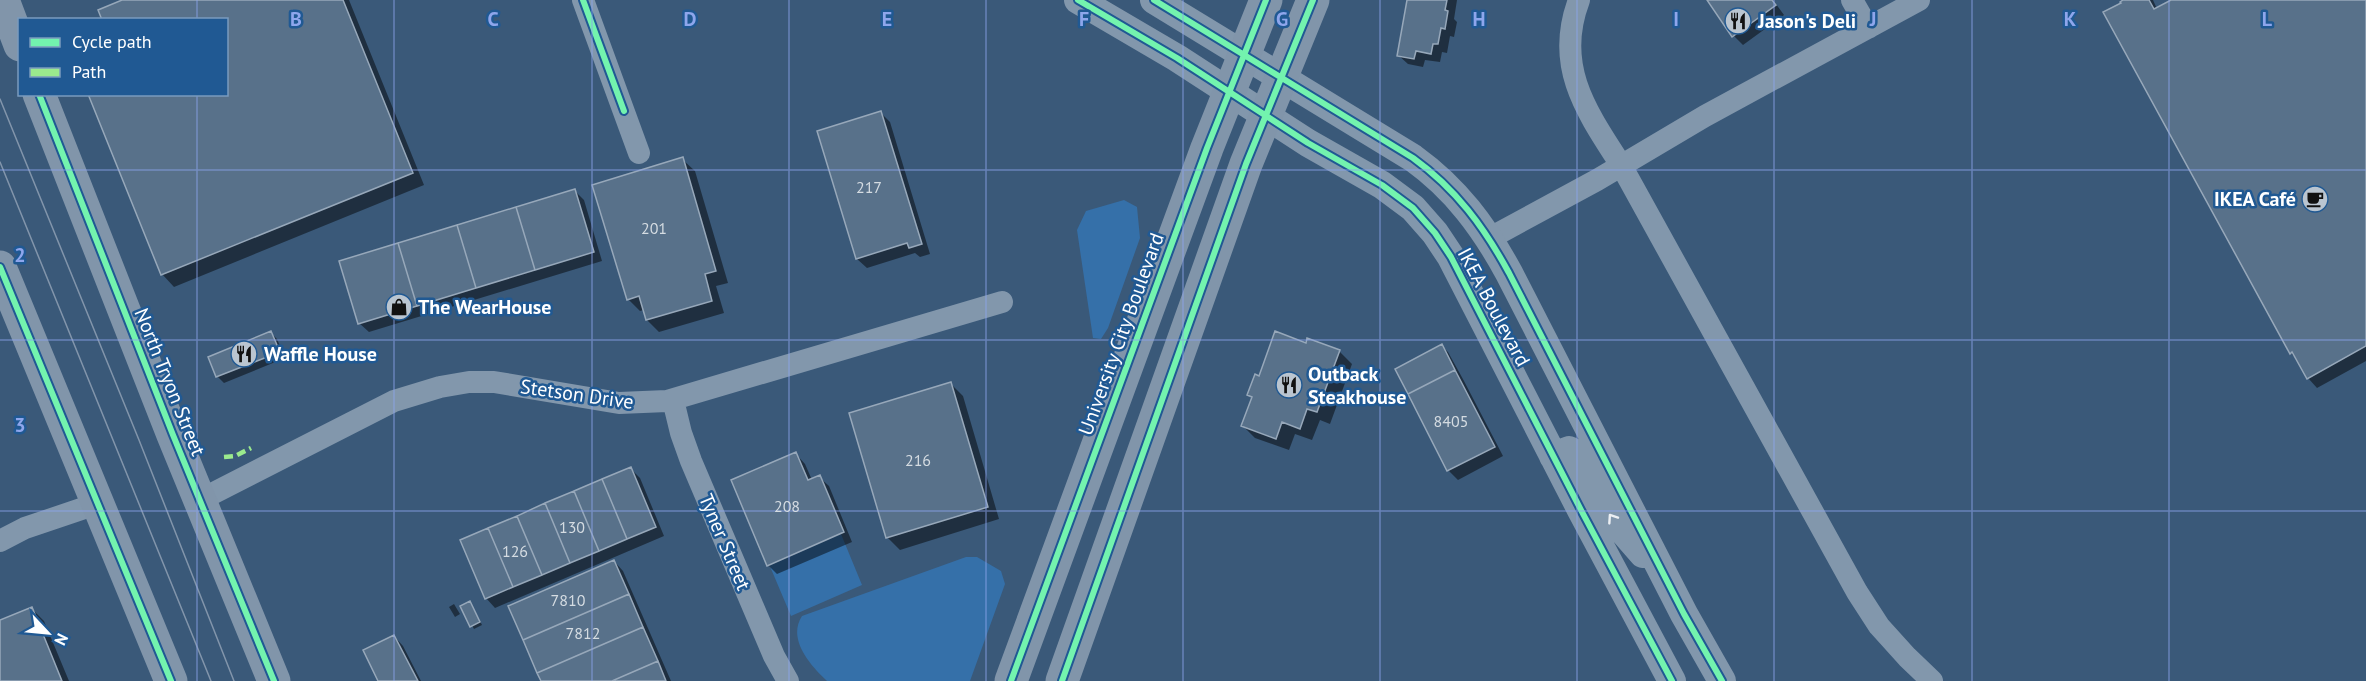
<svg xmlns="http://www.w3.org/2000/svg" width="2366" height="681" font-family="'PT Sans',sans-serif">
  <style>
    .green { fill: #3570a9 }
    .shadow { fill: #0007 }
    .building { fill: #58718a; stroke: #97a8ba; stroke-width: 1.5 }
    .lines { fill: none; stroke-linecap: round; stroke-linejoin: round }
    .minor { stroke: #8297ac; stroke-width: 22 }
    .tertiary { stroke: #8297ac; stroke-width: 28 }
    .primary { stroke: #8195aa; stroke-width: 33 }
    .tram { stroke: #8295ab; stroke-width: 1.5 }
    .quiet { stroke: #9bea8d; stroke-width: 4.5; stroke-dasharray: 9 4.5; stroke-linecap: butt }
    .cycleway-casing { stroke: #205993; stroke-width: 10 }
    .cycleway { stroke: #73f3ae; stroke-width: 6 }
    .oneway { stroke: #eceff3 }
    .grid { fill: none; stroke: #8ea6ec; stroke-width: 1.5; stroke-opacity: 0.55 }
    .labels { text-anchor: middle; stroke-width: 5; stroke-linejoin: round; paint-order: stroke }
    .number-label { font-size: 16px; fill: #d5dce2 }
    .poi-label { font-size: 20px; font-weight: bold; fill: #fff; stroke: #205993; text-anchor: start }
    .street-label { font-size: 20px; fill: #fff; stroke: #205993 }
    .grid-label { font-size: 20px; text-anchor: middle; font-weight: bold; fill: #8ea6ec; stroke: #205993; stroke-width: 5; stroke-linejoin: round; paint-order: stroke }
  </style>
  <rect width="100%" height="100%" fill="#3a5979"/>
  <path class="green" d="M 1124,200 L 1137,207 L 1140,238 L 1108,328 L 1101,339 L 1093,338 L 1077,230 L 1086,211 Z
    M 841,534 L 862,585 L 791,616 L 769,564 Z
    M 966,557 L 977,557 L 1001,571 L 1005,584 L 970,681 L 827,681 C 810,665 787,639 802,616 Z"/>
  <path class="shadow" d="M 126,0 L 349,0 L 424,185 L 174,287 L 162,274 L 226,94 L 226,20 Z
    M 1409,0 L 1457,0 L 1454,19 L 1457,22 L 1454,37 L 1450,36 L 1447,53 L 1442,52 L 1440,62 L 1425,60 L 1423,67 L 1408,64 L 1398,55 Z
    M 1708,0 L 1773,0 L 1784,15 L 1743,45 L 1734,36 Z
    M 2127,0 L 2153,0 L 2157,9 L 2174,0 L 2366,0 L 2366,361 L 2317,388 L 2308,378 L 2299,361 L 2291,353 Z
    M 881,113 L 890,122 L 930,254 L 920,257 L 915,253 L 867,268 L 857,259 L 819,132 Z
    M 682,159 L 695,171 L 728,283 L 716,286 L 724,313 L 659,332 L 647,320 L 644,310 L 640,311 L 628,299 Z
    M 575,191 L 584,200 L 602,261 L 369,332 L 359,323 Z
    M 271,333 L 277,339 L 285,358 L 224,383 L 218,377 L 210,357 Z
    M 1307,345 L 1339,351 L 1352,364 L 1330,424 L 1320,420 L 1312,440 L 1295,434 L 1289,450 L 1255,438 L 1243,426 L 1253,399 L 1249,395 L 1260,378 Z
    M 1442,346 L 1448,352 L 1464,381 L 1503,456 L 1458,480 L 1449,471 L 1397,370 Z
    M 950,383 L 963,396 L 999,519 L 900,550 L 887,537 Z
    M 796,454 L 805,464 L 812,480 L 819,477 L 829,486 L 852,542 L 777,574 L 768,565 Z
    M 631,469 L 640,478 L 664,536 L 495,608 L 486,598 Z
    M 614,561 L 623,571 L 671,681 L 542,681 Z
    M 454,604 L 460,614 L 455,617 L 449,607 Z
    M 472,606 L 482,625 L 474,629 L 462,607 Z
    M 32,609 L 44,621 L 69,681 L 0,681 L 0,622 Z
    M 394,636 L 403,646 L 421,681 L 380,681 Z"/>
  <path class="building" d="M 122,0 L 343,0 L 413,173 L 161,275 L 88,94 L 226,94 L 226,20 L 102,20 L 98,10 Z
    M 1407,0 L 1447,0 L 1445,10 L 1448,11 L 1445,29 L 1441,28 L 1438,44 L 1433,44 L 1431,54 L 1416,51 L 1414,59 L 1397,56 Z
    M 1707,0 L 1772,0 L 1776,5 L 1732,37 Z
    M 2123,0 L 2149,0 L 2154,9 L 2171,0 L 2366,0 L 2366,346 L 2307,379 L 2292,352 L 2290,354 L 2103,12 L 2121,3 L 2120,2 Z
    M 881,111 L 922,244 L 909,248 L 907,243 L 856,259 L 817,131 Z
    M 683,157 L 716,271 L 705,274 L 712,301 L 646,320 L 639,296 L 627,300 L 592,185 Z
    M 575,189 L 594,252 L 535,270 L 516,207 Z
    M 516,207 L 535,270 L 476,288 L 457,225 Z
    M 457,225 L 476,288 L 417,306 L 398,243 Z
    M 398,243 L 417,306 L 358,324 L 339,261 Z
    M 271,331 L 280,352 L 216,377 L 208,357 Z
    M 1275,331 L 1306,343 L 1307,338 L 1340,350 L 1317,412 L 1307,409 L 1300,429 L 1282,422 L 1276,439 L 1241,426 L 1252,397 L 1247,395 L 1255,374 L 1259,376 Z
    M 1442,344 L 1455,370 L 1408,394 L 1395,369 Z
    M 1455,370 L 1495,447 L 1447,471 L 1408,394 Z
    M 951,382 L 988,507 L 886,538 L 849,413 Z
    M 796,452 L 808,480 L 820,475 L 844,532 L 767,566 L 731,480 Z
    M 631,467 L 656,527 L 627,539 L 602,479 Z
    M 602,479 L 627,539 L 599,551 L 574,491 Z
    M 574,491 L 599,551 L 570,563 L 545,503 Z
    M 545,503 L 570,563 L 542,575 L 517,516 Z
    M 517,516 L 542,575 L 513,587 L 488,528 Z
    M 488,528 L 513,587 L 485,599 L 460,540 Z
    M 614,560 L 629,594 L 523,640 L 508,606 Z
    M 629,594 L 643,627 L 537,673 L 523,640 Z
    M 470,601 L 480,622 L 470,627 L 460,606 Z
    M 32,607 L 62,681 L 0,681 L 0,620 Z
    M 643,627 L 658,661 L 612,681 L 541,681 L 537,673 Z
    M 394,635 L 418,681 L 378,681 L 363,650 Z
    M 658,661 L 666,681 L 612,681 Z"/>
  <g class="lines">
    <path class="minor" d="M 583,0 L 639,153
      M 1579,0 C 1554,66 1586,111 1621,165 L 1857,592 L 1879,626 L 1907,657 L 1932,681
      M 1852,0 L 1868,28
      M 1490,238 L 1597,180 L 1705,116 L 1919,0
      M 673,400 L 681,433 L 691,461 L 774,656 L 788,681
      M 200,500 L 394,401 L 440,387 L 469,382 L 494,382 L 619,403 L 667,401 L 1002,302
      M 0,541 L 25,528 L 99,503"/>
    <path class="tertiary" d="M 1078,0 L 1177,58 L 1308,143 L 1382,185 L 1413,208 L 1435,233 L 1451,257 L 1581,510 L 1672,681
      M 1154,0 L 1413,158 C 1456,189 1484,227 1509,273 L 1684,614 L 1722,681
      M 1553,456 L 1569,450 L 1578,455 L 1608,514 L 1643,554"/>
    <path class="primary" d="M 3,0 L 20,45
      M 39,94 L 173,435 L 274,681
      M 0,267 L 171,681
      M 1011,681 L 1207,148 L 1266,0
      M 1062,681 L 1246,164 L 1313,0"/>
    <path class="tram" d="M 0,99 L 139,440 L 234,681
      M 0,162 L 211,681"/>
    <path class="quiet" d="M 224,457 L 235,456 L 251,448"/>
    <defs>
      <path id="cycleway" d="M 583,0 L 624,111
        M 1078,0 L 1177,58 L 1308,143 L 1382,185 L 1413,208 L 1435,233 L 1451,257 L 1581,510 L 1672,681
        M 1154,0 L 1413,158 C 1456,189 1484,227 1509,273 L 1684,614 L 1722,681
        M 39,94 L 173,435 L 274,681
        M 0,267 L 171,681
        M 1011,681 L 1207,148 L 1266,0
        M 1062,681 L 1246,164 L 1313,0"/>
    </defs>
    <use href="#cycleway" class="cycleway-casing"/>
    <use href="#cycleway" class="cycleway"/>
  </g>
  <defs><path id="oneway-chevron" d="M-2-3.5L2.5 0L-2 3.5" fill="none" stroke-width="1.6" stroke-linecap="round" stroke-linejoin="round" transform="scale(1.5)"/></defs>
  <use class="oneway" href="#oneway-chevron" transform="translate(1612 518) rotate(-124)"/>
  <path class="grid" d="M 197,0 L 197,20M 394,0 L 394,681M 592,0 L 592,681M 789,0 L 789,681M 986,0 L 986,681M 1183,0 L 1183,681M 1380,0 L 1380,681M 1577,0 L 1577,681M 1774,0 L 1774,681M 1972,0 L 1972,681M 2169,0 L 2169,681M 197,94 L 197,681M 0,170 L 2366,170M 0,340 L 2366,340M 0,511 L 2366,511"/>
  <defs>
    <symbol id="restaurant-disc" viewBox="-11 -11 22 22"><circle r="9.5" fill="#bac5d0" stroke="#205993"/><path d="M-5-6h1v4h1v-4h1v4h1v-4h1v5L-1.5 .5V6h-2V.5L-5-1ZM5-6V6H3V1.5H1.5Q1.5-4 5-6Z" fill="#111"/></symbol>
    <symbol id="cafe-disc" viewBox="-11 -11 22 22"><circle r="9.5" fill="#bac5d0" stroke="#205993"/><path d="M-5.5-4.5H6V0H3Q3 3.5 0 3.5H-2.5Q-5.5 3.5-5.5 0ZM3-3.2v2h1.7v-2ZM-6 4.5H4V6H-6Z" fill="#111"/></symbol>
    <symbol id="shop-disc" viewBox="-11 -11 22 22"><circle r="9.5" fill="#bac5d0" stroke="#205993"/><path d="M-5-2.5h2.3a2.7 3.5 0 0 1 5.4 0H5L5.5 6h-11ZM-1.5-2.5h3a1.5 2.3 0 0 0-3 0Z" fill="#111"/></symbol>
  </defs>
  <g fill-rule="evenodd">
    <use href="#restaurant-disc" x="1723" y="6" width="30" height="30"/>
    <use href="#cafe-disc" x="2300" y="184" width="30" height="30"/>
    <use href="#shop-disc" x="384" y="292" width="30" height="30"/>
    <use href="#restaurant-disc" x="229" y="339" width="30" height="30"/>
    <use href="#restaurant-disc" x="1274" y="370" width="30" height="30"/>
  </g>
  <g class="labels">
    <g class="number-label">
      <text x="869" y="193">217</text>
      <text x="654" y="234">201</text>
      <text x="1451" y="427">8405</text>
      <text x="918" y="466">216</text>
      <text x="787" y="512">208</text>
      <text x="572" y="533">130</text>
      <text x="515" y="557">126</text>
      <text x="568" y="606">7810</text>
      <text x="583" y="639">7812</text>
    </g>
    <g class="poi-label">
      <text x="1758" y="28">Jason's Deli</text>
      <text x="2296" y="206" text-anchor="end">IKEA Café</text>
      <text x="418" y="314">The WearHouse</text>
      <text x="264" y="361">Waffle House</text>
      <text x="1308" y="381">Outback<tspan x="1308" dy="23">Steakhouse</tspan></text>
    </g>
    <g class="street-label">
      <text transform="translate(1494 307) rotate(62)" y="7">IKEA Boulevard</text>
      <text transform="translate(1121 334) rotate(-70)" y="7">University City Boulevard</text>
      <text transform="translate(170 382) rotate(68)" y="7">North Tryon Street</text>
      <text transform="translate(577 394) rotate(8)" y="7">Stetson Drive</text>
      <text transform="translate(725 542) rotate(67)" y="7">Tyner Street</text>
    </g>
  </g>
  <g class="grid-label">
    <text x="296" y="26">B</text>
    <text x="493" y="26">C</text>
    <text x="690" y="26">D</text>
    <text x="887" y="26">E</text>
    <text x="1084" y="26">F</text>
    <text x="1282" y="26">G</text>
    <text x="1479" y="26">H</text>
    <text x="1676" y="26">I</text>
    <text x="1873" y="26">J</text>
    <text x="2070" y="26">K</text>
    <text x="2267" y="26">L</text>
    <text x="20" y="262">2</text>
    <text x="20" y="432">3</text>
  </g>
  <rect x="18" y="18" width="210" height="78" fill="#205993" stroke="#799bbe" stroke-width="1.5"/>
  <rect x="30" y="38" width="30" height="9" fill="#73f3ae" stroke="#799bbe" stroke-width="1.5"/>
  <text x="72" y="48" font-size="18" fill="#ffffff">Cycle path</text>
  <rect x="30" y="68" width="30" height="9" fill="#9bea8d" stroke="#799bbe" stroke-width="1.5"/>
  <text x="72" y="78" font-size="18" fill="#ffffff">Path</text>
  <g transform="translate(48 633) rotate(116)" stroke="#205993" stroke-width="4.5" paint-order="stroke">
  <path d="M0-4.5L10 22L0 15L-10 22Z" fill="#ffffff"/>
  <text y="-9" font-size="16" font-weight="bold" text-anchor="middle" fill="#ffffff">N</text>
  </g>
</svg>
